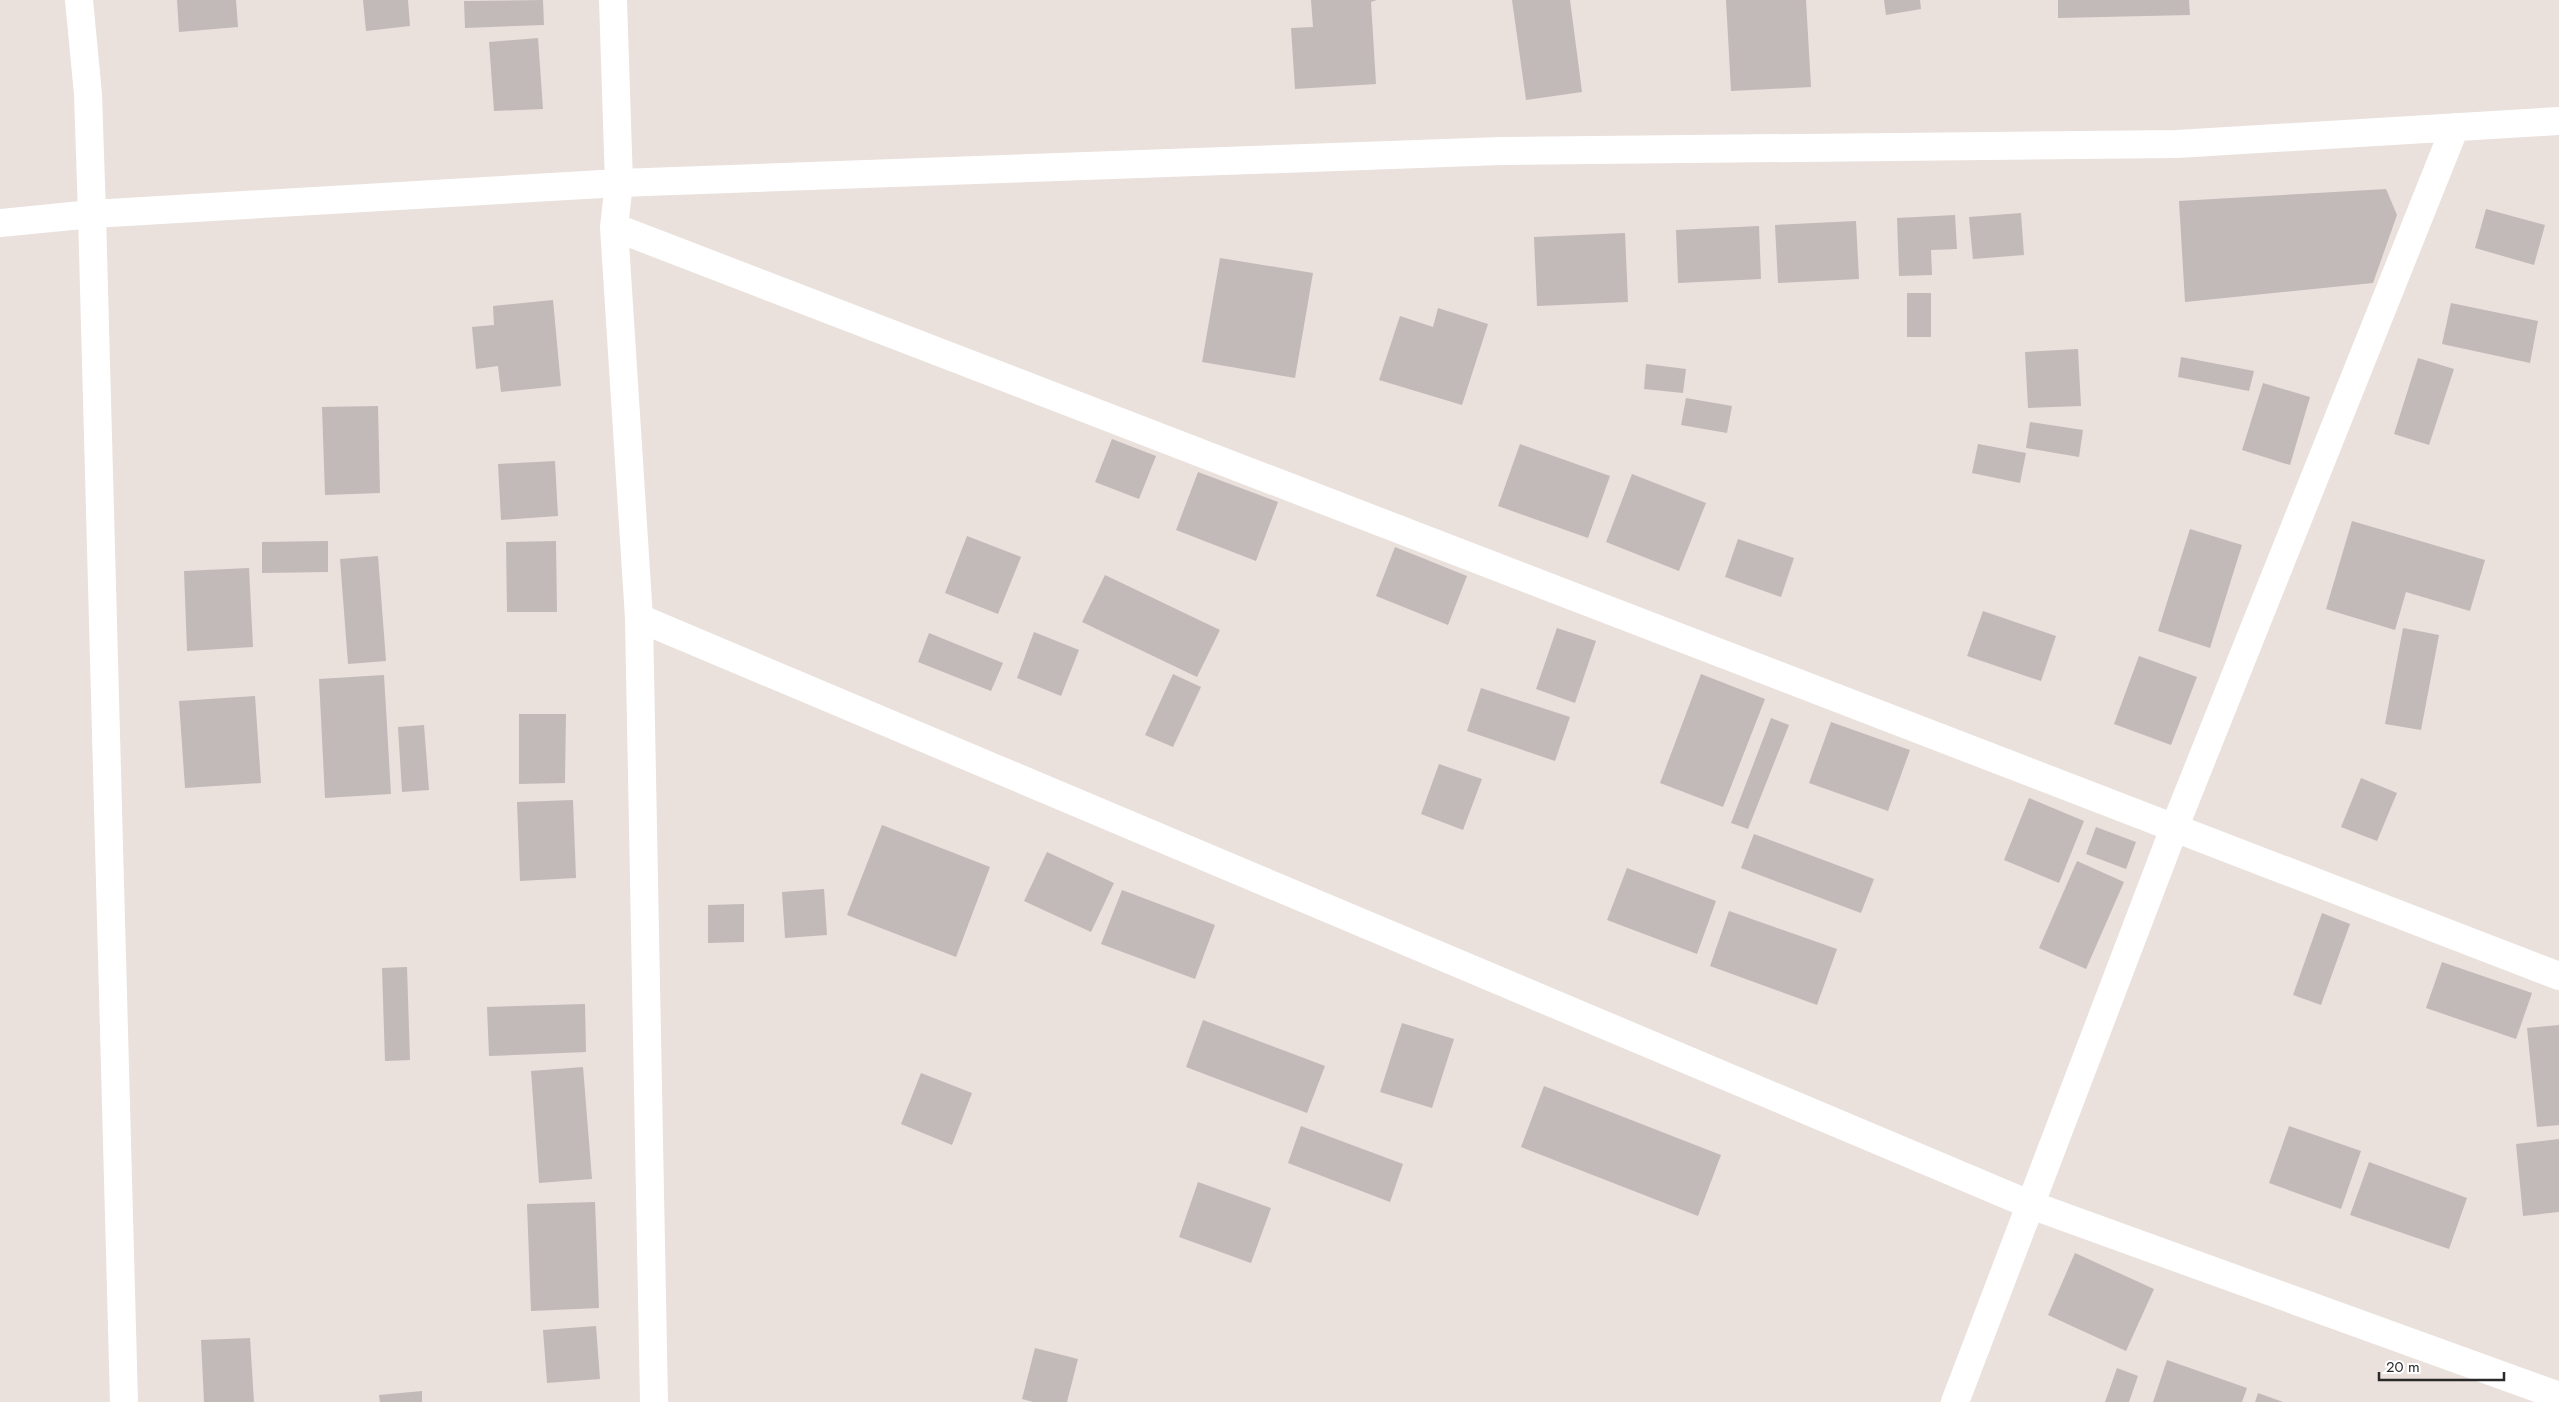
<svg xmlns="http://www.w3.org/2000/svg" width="2559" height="1402" font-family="Jost,sans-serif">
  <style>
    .building { fill: #c2bab9 }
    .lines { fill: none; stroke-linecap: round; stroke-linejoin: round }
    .street { stroke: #fff; stroke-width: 28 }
  </style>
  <rect width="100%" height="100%" fill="#eae0dc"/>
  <path class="building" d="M 177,0 L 236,0 L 238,27 L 179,32 Z
    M 363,0 L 408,0 L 410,26 L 366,31 Z
    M 543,0 L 544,25 L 465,28 L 464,1 Z
    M 1311,0 L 1377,0 L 1371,2 L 1376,84 L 1295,89 L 1291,28 L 1313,27 Z
    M 1512,0 L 1570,0 L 1582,92 L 1526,100 Z
    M 1726,0 L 1806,0 L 1811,87 L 1731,91 Z
    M 1884,0 L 1920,0 L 1921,9 L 1886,15 Z
    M 2058,0 L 2189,0 L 2190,15 L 2058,18 Z
    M 538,38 L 543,109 L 494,111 L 489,42 Z
    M 2386,189 L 2397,215 L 2373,283 L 2185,302 L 2179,201 Z
    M 2486,209 L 2545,225 L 2534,265 L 2475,248 Z
    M 2021,213 L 2024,255 L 1973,259 L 1969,217 Z
    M 1955,215 L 1957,249 L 1931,250 L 1932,275 L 1899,276 L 1897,218 Z
    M 1856,221 L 1859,279 L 1778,283 L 1775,225 Z
    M 1759,226 L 1761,279 L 1678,283 L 1676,230 Z
    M 1625,233 L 1628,302 L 1537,306 L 1534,237 Z
    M 1220,258 L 1313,273 L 1295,378 L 1202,362 Z
    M 1907,293 L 1931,293 L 1931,337 L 1907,337 Z
    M 553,300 L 561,386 L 501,392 L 498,366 L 476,369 L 472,327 L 494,325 L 493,306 Z
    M 2451,303 L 2538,321 L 2530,363 L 2442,344 Z
    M 1438,308 L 1488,324 L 1462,405 L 1379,380 L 1400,316 L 1433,327 Z
    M 2078,349 L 2081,406 L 2028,408 L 2025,352 Z
    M 2181,357 L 2254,371 L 2249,391 L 2178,377 Z
    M 2418,358 L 2454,369 L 2429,445 L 2394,434 Z
    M 1646,364 L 1686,369 L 1683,393 L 1644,389 Z
    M 2263,383 L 2310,397 L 2290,465 L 2242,450 Z
    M 1686,398 L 1732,406 L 1727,433 L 1681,425 Z
    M 378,406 L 380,493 L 325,495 L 322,407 Z
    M 2030,422 L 2083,430 L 2079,457 L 2026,448 Z
    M 1112,439 L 1156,456 L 1139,499 L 1095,482 Z
    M 1520,444 L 1610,476 L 1588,538 L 1498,506 Z
    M 1978,444 L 2026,453 L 2020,483 L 1972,473 Z
    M 555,461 L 558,516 L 501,520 L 498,464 Z
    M 1198,472 L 1278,502 L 1256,561 L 1176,530 Z
    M 1632,474 L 1706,503 L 1679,571 L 1606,542 Z
    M 2352,521 L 2485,560 L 2470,611 L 2406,592 L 2395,630 L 2326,609 Z
    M 2190,529 L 2242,545 L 2210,648 L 2158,631 Z
    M 967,536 L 1021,557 L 998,614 L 945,593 Z
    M 1738,539 L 1794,558 L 1781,597 L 1725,577 Z
    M 328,541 L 328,572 L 262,573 L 262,542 Z
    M 556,541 L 557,612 L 507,612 L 506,542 Z
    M 1395,547 L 1467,576 L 1448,625 L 1376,596 Z
    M 378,556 L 386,661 L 348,664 L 340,559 Z
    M 249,568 L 253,647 L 187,651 L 184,571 Z
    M 1105,575 L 1220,630 L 1197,677 L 1082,622 Z
    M 1983,611 L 2056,636 L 2041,681 L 1967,656 Z
    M 1557,628 L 1596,641 L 1575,703 L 1536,689 Z
    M 2403,628 L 2439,635 L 2421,730 L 2385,724 Z
    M 1034,632 L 1079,650 L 1061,696 L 1017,678 Z
    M 929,633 L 1003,663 L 991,691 L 918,662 Z
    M 2139,656 L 2197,677 L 2171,745 L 2114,724 Z
    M 1173,674 L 1201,687 L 1173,747 L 1145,735 Z
    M 1701,674 L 1765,699 L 1723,807 L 1660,783 Z
    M 384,675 L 391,794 L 325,798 L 319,679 Z
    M 1481,688 L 1570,717 L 1555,761 L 1467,731 Z
    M 255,696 L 261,783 L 185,788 L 179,701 Z
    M 519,714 L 566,714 L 565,783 L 519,784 Z
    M 1771,718 L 1789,725 L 1748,829 L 1731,823 Z
    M 1831,722 L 1910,750 L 1888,811 L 1809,783 Z
    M 424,725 L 429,790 L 402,792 L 398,727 Z
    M 1439,764 L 1482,779 L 1463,830 L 1421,814 Z
    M 2361,778 L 2397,793 L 2377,841 L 2341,827 Z
    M 2029,798 L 2084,821 L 2059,883 L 2004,860 Z
    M 573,800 L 576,878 L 520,881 L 517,802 Z
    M 882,825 L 990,867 L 956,957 L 847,915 Z
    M 2096,827 L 2136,842 L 2126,869 L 2086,854 Z
    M 1754,834 L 1874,879 L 1861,913 L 1741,868 Z
    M 1047,852 L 1114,883 L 1091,932 L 1024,901 Z
    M 2077,861 L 2124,882 L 2086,969 L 2039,948 Z
    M 1627,868 L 1716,901 L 1697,954 L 1607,920 Z
    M 824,889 L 827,935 L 785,938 L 782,892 Z
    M 1122,890 L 1215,925 L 1195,979 L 1101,944 Z
    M 744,904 L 744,942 L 708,943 L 708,905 Z
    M 1729,911 L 1837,949 L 1817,1005 L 1710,966 Z
    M 2322,913 L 2350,924 L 2321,1005 L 2293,995 Z
    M 2442,962 L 2532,993 L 2516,1039 L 2426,1008 Z
    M 407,967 L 410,1060 L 385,1061 L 382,968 Z
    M 585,1004 L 586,1052 L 489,1056 L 487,1007 Z
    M 1203,1020 L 1325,1066 L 1307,1113 L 1186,1067 Z
    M 1402,1023 L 1454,1039 L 1432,1108 L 1380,1092 Z
    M 2559,1025 L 2559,1125 L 2537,1127 L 2527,1028 Z
    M 583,1067 L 592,1179 L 539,1183 L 531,1071 Z
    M 921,1073 L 972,1093 L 952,1145 L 901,1124 Z
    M 1544,1086 L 1721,1155 L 1698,1216 L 1521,1147 Z
    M 1301,1126 L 1403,1164 L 1390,1202 L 1288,1163 Z
    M 2289,1126 L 2361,1151 L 2341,1209 L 2269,1183 Z
    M 2559,1139 L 2559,1212 L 2523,1216 L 2516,1144 Z
    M 2369,1162 L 2467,1198 L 2449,1249 L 2350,1215 Z
    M 1198,1182 L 1271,1208 L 1251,1263 L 1179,1237 Z
    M 595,1202 L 599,1308 L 531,1311 L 527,1204 Z
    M 2075,1253 L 2154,1289 L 2126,1351 L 2048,1315 Z
    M 596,1326 L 600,1379 L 547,1383 L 543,1330 Z
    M 250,1338 L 254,1402 L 204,1402 L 201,1340 Z
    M 1035,1348 L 1078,1359 L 1067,1402 L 1033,1402 L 1022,1399 Z
    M 2167,1360 L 2247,1388 L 2242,1402 L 2153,1402 Z
    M 2117,1368 L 2138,1376 L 2129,1402 L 2105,1402 Z
    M 422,1391 L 422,1402 L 380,1402 L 379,1395 Z
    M 2258,1393 L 2283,1402 L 2255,1402 Z"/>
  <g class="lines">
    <path class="street" d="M 79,0 L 88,94 L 92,214 L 619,183 L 1501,151 L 2177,144 L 2559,121
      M 613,0 L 619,183 L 614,227 L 639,618 L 654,1402
      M 0,223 L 92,214 L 124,1402
      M 614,227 L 2559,976
      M 639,618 L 2031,1205 L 2559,1396
      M 1955,1402 L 2175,826 L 2455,127"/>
  </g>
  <path d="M2379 1372v8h125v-8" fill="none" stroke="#292929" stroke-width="2.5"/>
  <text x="2386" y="1372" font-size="15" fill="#292929" stroke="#ffffff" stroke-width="4" paint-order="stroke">20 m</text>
</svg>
